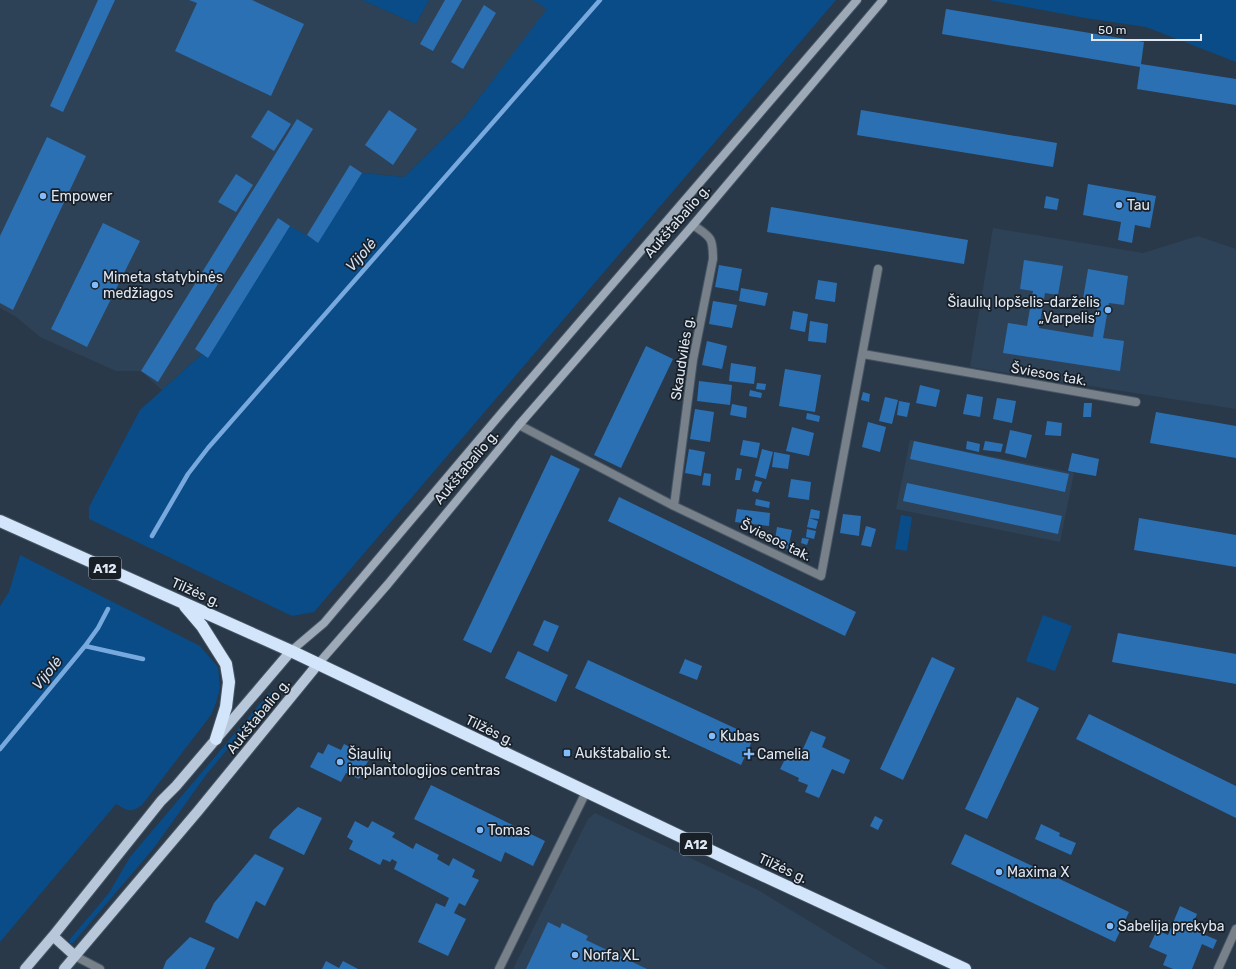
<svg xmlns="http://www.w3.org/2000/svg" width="1236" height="969" font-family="Rubik,sans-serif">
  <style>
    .built { fill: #2e4257 }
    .green { fill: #094c87 }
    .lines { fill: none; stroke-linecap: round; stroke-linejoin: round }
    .stream { stroke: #78a9de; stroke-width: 4.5 }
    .building { fill: #2c70b4 }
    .street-casing { stroke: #465564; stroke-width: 10 }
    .secondary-casing { stroke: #465564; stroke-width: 10 }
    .primary-casing { stroke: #465564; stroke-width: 12 }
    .highway-casing { stroke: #465564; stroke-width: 14 }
    .street { stroke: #788089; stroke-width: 8 }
    .secondary { stroke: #9da9b7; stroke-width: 8 }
    .primary { stroke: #b8c8da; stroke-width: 10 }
    .highway { stroke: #d2e5fb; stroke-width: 12 }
    .poi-dot { fill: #83bcfa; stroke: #181f27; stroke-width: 1.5 }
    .labels { text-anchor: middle; stroke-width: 3.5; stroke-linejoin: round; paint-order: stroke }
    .shield { fill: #181f27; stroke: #a3abb5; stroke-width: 1 }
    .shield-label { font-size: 13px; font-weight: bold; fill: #dee7f2 }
    .poi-label { font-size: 14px; fill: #dee7f2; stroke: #181f27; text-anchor: start }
    .street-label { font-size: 14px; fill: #dee7f2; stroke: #181f27 }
    .water-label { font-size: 15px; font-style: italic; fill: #d1e1f4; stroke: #181f27 }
  </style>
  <rect width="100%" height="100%" fill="#293949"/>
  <path class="built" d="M 0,0 L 362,0 L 416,24 L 429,0 L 533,0 L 548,9 L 463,119 L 404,177 L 362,173 L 318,243 L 208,358 L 202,354 L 162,390 L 141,371 L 116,371 L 40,337 L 15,316 L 0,308 Z
    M 993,228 L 1143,253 L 1198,236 L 1236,249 L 1236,409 L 970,367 Z
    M 910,440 L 1074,473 L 1060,542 L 896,509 Z
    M 595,813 L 758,890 L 888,969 L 513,969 L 588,819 Z"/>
  <path class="green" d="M 362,0 L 429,0 L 416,24 Z
    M 533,0 L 836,0 L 314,612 L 292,616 L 89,519 L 89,507 L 140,410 L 202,354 L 208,357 L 290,226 L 318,242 L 362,173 L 404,177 L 463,119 L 547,9 Z
    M 989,0 L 1236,0 L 1236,62 L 1146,27 L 1085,18 Z
    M 901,515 L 912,517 L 907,551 L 895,549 Z
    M 20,555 L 200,646 L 218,667 L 220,688 L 216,703 L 211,715 L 142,805 C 130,814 127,810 116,804 L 0,942 L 0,606 L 9,592 Z
    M 1043,615 L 1072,626 L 1055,671 L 1026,661 Z
    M 269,693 L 271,693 L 271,697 L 206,775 L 153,849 L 73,943 L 70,943 L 70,939 L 109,893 L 130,857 Z"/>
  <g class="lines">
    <path class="stream" d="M 152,536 L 188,474 L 208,448 L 600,0
      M 85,646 L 143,659
      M 0,749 L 85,646 L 98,628 L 108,609"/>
  </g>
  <path class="building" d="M 98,0 L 115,0 L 63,112 L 50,106 Z
    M 189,0 L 252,0 L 304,24 L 271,96 L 175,51 L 197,3 Z
    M 445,0 L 462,0 L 433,51 L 420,44 Z
    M 484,5 L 496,13 L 463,69 L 451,62 Z
    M 946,9 L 1144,42 L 1141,64 L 1236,79 L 1236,105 L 1137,89 L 1140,67 L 942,34 Z
    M 268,110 L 291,124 L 274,151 L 251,137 Z
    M 389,110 L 417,129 L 393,165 L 365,145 Z
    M 861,110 L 1057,143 L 1053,167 L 857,135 Z
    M 297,119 L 313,129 L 158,382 L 141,371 Z
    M 47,137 L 86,156 L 13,310 L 0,303 L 0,236 Z
    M 350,165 L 362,173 L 318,243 L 307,235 Z
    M 236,174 L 253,185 L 236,212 L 218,202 Z
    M 1088,184 L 1156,196 L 1150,228 L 1135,225 L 1132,243 L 1118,240 L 1121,222 L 1083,215 Z
    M 1046,196 L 1059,199 L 1057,210 L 1044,208 Z
    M 771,207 L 968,240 L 964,264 L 767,232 Z
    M 278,218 L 290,226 L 208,358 L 195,349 Z
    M 103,223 L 140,241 L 87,347 L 51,329 Z
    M 1024,260 L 1063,266 L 1058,295 L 1045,293 L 1039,328 L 1093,337 L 1098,301 L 1083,299 L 1088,269 L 1128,276 L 1124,305 L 1109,303 L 1103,338 L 1124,341 L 1120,371 L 1003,353 L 1008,323 L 1027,326 L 1033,291 L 1020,289 Z
    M 719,265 L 742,269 L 738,291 L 715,287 Z
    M 818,280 L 837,283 L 835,302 L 815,299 Z
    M 741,288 L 768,293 L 765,306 L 739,301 Z
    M 713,301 L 737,305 L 732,328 L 709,324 Z
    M 793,311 L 808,314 L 805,332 L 790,329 Z
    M 810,321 L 828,324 L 826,343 L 808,341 Z
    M 707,341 L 727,346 L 722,369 L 702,365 Z
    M 646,346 L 673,359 L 621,468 L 594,455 Z
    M 731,363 L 756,367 L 754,384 L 729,381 Z
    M 785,369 L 821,375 L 815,412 L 779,406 Z
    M 699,381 L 732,385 L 730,405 L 697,401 Z
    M 757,383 L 766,384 L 765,390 L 756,389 Z
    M 920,385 L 940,390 L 936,407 L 916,403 Z
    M 750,390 L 762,393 L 761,398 L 749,396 Z
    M 863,392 L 870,394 L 869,402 L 861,400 Z
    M 967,394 L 983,397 L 980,417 L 963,414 Z
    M 885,397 L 898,400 L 892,424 L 879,421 Z
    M 997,398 L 1016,401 L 1012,423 L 993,419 Z
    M 899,401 L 910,403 L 907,417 L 897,415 Z
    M 1084,403 L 1092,403 L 1091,417 L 1083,417 Z
    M 732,404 L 747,407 L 746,418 L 730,415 Z
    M 695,409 L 714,412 L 710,442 L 690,439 Z
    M 1156,412 L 1236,426 L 1236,458 L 1150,443 Z
    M 807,413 L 820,416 L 819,422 L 806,419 Z
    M 1047,421 L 1062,423 L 1061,436 L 1045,435 Z
    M 868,422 L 886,427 L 880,452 L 862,447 Z
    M 792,427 L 814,433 L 809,456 L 786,451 Z
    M 1010,430 L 1032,435 L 1026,458 L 1005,453 Z
    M 743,440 L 760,443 L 757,458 L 740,455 Z
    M 914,441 L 1069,474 L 1065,492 L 910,459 Z
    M 967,441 L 980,444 L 979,452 L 966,449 Z
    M 985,441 L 1003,444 L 1001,452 L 983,450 Z
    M 689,449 L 705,452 L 701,476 L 685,473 Z
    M 762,449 L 773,452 L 766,479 L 755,476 Z
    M 774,452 L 790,455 L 788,469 L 772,467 Z
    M 1072,453 L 1099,459 L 1096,476 L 1068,471 Z
    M 551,455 L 580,469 L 491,653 L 463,640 Z
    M 737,468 L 742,469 L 740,480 L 735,480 Z
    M 704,473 L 711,474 L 710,486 L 702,485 Z
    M 791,479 L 811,482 L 809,500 L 788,497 Z
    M 755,480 L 762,482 L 758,493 L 752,491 Z
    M 907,483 L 1062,516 L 1058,534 L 903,501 Z
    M 619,497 L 856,612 L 845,636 L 608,521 Z
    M 756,499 L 770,502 L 769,508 L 755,505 Z
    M 737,509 L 770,513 L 769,526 L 735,522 Z
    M 811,509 L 820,511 L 819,519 L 809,518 Z
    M 843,514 L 861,516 L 859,536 L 840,533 Z
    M 809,518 L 818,521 L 816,529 L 807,527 Z
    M 1139,518 L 1236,535 L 1236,567 L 1134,550 Z
    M 866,526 L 876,529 L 871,547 L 861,545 Z
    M 777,527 L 792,530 L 788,549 L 774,546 Z
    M 807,529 L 816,531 L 814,539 L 806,537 Z
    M 802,538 L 809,539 L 807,545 L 801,543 Z
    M 544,620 L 559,626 L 548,652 L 533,645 Z
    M 1118,633 L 1236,654 L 1236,684 L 1112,662 Z
    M 518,651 L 568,675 L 556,702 L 505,678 Z
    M 932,657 L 955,668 L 903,780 L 880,769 Z
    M 685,659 L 702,666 L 697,680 L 679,673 Z
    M 588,660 L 754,737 L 741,765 L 575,688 Z
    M 1017,697 L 1039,708 L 987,819 L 965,809 Z
    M 1089,714 L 1236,786 L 1236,818 L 1076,739 Z
    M 811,731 L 826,737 L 822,747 L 850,760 L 844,774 L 832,769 L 819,798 L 805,792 L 808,785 L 798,781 L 799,778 L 780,769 L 787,755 L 798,760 Z
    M 328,744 L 341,750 L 344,744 L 370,757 L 359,779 L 346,773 L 341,782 L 310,767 L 318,752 L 323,754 Z
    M 431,785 L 545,841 L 533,866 L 505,852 L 501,862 L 414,819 Z
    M 298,807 L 322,818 L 304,855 L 269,838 L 273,830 Z
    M 875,816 L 883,820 L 878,830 L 870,826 Z
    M 355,821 L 368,828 L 372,821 L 395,833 L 392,837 L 413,849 L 416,843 L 439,855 L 437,859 L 449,866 L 453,858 L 475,870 L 472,877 L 479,880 L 465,906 L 459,903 L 454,913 L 466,919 L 448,956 L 418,942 L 436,903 L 445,907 L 449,898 L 394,869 L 397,862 L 392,859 L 390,862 L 383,859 L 380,865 L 349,849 L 353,841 L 347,837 Z
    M 1041,824 L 1060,833 L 1059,836 L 1076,843 L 1071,855 L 1035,839 Z
    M 965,834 L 1129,912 L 1115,942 L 951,864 Z
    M 255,854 L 284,868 L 265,906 L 256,901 L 238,939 L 205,922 L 214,903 Z
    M 1180,906 L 1197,914 L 1191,929 L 1217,940 L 1213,949 L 1202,944 L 1192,969 L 1173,969 L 1163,965 L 1167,955 L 1149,947 L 1157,930 L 1168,935 Z
    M 548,922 L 560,928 L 562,923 L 588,936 L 586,940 L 647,969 L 526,969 Z
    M 190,937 L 215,948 L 205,969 L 163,969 L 166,961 Z
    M 326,961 L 339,968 L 343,961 L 358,969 L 322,969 Z"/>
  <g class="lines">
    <defs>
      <path id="street" d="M 863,354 L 1136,402
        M 519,425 L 674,506 L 821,576 L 878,269
        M 674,506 L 693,360 L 713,259 C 713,236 710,237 693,225
        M 75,956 L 100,969
        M 499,969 L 586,792
        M 1218,969 L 1236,929"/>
      <path id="secondary" d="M 291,651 L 324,623 L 504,410 L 857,0
        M 318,664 L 388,584 L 519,425 L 693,225 L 883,0"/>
      <path id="primary" d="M 53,936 L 75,956
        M 25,969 L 53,936 L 161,801 L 176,786 L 291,651
        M 64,969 L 198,811 L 318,664"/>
      <path id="highway" d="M 0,521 L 291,651 L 730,860 L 965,969
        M 185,606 L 202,626 L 226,664 L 229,682 L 226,707 L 216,739"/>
    </defs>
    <use href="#street" class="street-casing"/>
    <use href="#secondary" class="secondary-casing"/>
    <use href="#primary" class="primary-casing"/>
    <use href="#highway" class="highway-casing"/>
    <use href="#street" class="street"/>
    <use href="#secondary" class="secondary"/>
    <use href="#primary" class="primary"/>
    <use href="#highway" class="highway"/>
  </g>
  <g class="poi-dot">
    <circle cx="43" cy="196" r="4"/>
    <circle cx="1119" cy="205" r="4"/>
    <circle cx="95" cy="285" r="4"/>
    <circle cx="1108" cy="310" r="4"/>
    <circle cx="712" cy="736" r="4"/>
    <rect x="563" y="749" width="8" height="8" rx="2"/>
    <path d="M747 748h4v4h4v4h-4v4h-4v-4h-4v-4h4z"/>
    <circle cx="340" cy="762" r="4"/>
    <circle cx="480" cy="830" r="4"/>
    <circle cx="999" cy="872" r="4"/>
    <circle cx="1110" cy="926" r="4"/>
    <circle cx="575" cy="955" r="4"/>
  </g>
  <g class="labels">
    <g class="shield">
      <rect x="89" y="557" width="32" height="22" rx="3"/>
      <rect x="680" y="833" width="32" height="22" rx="3"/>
    </g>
    <g class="shield-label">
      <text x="105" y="573">A12</text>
      <text x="696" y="849">A12</text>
    </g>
    <g class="poi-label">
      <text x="51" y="201">Empower</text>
      <text x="1127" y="210">Tau</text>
      <text x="103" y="282">Mimeta statybinės<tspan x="103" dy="16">medžiagos</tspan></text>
      <text x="1100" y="307" text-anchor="end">Šiaulių lopšelis-darželis<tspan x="1100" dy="16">„Varpelis“</tspan></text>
      <text x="720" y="741">Kubas</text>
      <text x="575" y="758">Aukštabalio st.</text>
      <text x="348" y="759">Šiaulių<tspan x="348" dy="16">implantologijos centras</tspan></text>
      <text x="757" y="759">Camelia</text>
      <text x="488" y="835">Tomas</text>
      <text x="1007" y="877">Maxima X</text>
      <text x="1118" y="931">Sabelija prekyba</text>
      <text x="583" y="960">Norfa XL</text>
    </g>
    <g class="street-label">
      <text transform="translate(677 221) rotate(-49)" y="5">Aukštabalio g.</text>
      <text transform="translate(682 358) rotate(-81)" y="5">Skaudvilės g.</text>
      <text transform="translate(1049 374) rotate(10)" y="5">Šviesos tak.</text>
      <text transform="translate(466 467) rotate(-50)" y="5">Aukštabalio g.</text>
      <text transform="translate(776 540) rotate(26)" y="5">Šviesos tak.</text>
      <text transform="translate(196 592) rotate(24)" y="5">Tilžės g.</text>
      <text transform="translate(258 716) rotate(-51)" y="5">Aukštabalio g.</text>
      <text transform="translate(490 730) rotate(26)" y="5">Tilžės g.</text>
      <text transform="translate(783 868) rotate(25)" y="5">Tilžės g.</text>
    </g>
    <g class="water-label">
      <text transform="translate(361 255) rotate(-49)" y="5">Vijolė</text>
      <text transform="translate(47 673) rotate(-51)" y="5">Vijolė</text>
    </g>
  </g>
  <path d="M1092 34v6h109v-6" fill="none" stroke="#dee7f2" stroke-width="2"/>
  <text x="1098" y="34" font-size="12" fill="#dee7f2" stroke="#181f27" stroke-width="3" paint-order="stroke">50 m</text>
</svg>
